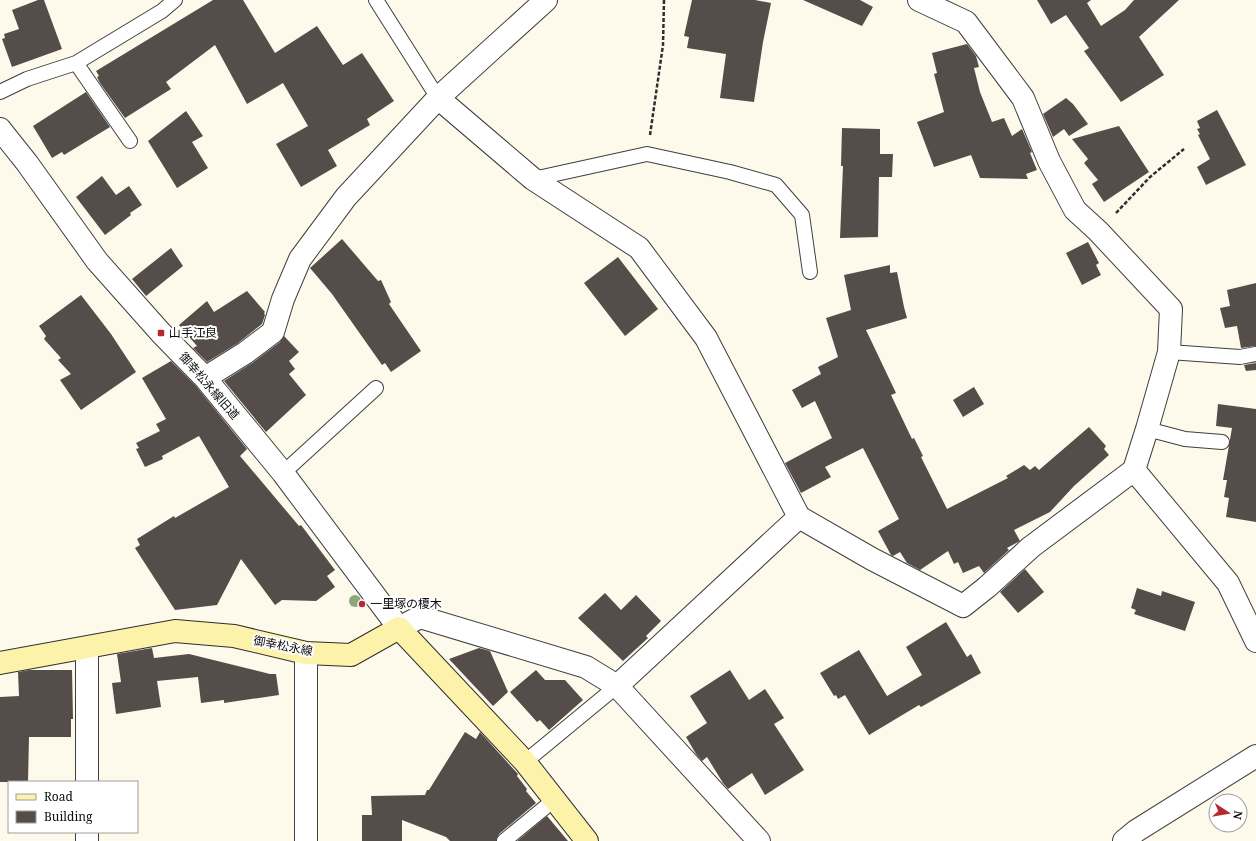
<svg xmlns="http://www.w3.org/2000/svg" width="1256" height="841" font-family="'Noto Serif','Noto Sans JP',serif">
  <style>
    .building { fill: #544d49 }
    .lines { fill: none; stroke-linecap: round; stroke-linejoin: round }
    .lane-casing { stroke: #3f3f3f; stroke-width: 16 }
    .street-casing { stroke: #3f3f3f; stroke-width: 24 }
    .secondary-casing { stroke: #2e2e2e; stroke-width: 24 }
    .path { stroke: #2e2e2e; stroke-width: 2.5; stroke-dasharray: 4 2; stroke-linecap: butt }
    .lane { stroke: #fff; stroke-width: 14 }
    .street { stroke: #fff; stroke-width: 22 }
    .secondary { stroke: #fcf2a9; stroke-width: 22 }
    .tree { fill: #8ca67b }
    .poi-dot { fill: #b72932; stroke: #fff; stroke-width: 1.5 }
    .labels { text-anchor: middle; stroke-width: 4; stroke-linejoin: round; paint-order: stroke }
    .poi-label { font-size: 12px; fill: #0c0c0c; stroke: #fff; text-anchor: start }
    .street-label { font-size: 12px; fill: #0c0c0c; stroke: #fff }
  </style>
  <rect width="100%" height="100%" fill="#fefaeb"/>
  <path class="building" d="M 38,0 L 44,0 L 62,49 L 12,67 L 2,39 L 5,38 L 4,34 L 19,29 L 12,10 Z
    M 213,0 L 243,0 L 275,53 L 317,26 L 343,65 L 362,53 L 394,101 L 367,119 L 370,125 L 328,150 L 337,166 L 301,187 L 276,144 L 308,126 L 283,83 L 247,104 L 215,45 L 166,82 L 171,89 L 125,118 L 100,83 L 97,77 L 99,76 L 96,71 Z
    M 692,0 L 755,0 L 771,3 L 763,42 L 754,102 L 720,98 L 726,54 L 687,48 L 689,37 L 684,36 Z
    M 803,0 L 860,0 L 873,7 L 862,26 Z
    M 1037,0 L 1091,0 L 1087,3 L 1101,26 L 1125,10 L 1134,0 L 1179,0 L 1139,37 L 1164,75 L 1121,102 L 1084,51 L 1089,48 L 1066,15 L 1051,24 Z
    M 967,44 L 976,56 L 979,67 L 974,68 L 980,92 L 992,122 L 1004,118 L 1012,136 L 1022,129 L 1032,152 L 1030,153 L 1037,170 L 1026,174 L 1028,179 L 980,178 L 971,155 L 934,167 L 917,122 L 944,112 L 934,74 L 937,73 L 932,53 Z
    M 86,92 L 110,127 L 64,155 L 62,152 L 52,158 L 33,126 Z
    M 1066,98 L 1073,104 L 1088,124 L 1069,136 L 1064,129 L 1053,137 L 1043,114 Z
    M 1217,110 L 1246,165 L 1206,185 L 1197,167 L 1210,159 L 1198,135 L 1200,134 L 1197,129 L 1200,128 L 1197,121 Z
    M 186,111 L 203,136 L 192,142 L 208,168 L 177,188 L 148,141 Z
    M 1119,126 L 1149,172 L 1104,202 L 1092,184 L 1098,180 L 1084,163 L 1088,159 L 1072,139 Z
    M 842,128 L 880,129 L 880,154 L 893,154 L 892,177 L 879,177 L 878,237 L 840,238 L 843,166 L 841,166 Z
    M 102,176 L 116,195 L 129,186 L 142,205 L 130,213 L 131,215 L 105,235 L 76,197 Z
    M 342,239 L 378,281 L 381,280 L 391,302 L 389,304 L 421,351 L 391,372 L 385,363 L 382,365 L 332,294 L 310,268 Z
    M 1088,242 L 1099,263 L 1096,265 L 1101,275 L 1082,285 L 1066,253 Z
    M 171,248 L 183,266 L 146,296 L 132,279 Z
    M 618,257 L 658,309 L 625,336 L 584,283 Z
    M 890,265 L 890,273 L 897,272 L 904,307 L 907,318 L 866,330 L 896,393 L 891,395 L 912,439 L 914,438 L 923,456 L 921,457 L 947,509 L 1008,478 L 1006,476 L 1024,465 L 1030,470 L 1035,466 L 1039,470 L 1089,427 L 1106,446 L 1104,449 L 1109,455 L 1074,486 L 1050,512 L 1014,530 L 1020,541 L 1007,548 L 1009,550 L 984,573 L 979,566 L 963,573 L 958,562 L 954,564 L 948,551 L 920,570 L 907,563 L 900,552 L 893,556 L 891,555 L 878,531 L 899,519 L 863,448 L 825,467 L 831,477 L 801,493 L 785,463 L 832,438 L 815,401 L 802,408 L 792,390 L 821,374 L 818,367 L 838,357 L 826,318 L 851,310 L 844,275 Z
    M 1256,283 L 1256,346 L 1241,348 L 1237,326 L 1225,328 L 1220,308 L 1230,306 L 1227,290 Z
    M 247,291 L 265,312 L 264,313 L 265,315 L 262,324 L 238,343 L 207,362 L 193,348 L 197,346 L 179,325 L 207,301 L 214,312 Z
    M 81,295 L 111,334 L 136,372 L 81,410 L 60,380 L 71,374 L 58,360 L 61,358 L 44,339 L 46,336 L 39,326 Z
    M 284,336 L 299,352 L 289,361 L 295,369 L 289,374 L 306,395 L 266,432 L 224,381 L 252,363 L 280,342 Z
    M 171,361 L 196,386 L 247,449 L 240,456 L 299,526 L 301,525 L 335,570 L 327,576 L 335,587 L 316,601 L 282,600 L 275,605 L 241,559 L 217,605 L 175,610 L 135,548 L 140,545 L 137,539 L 174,516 L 175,518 L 229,487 L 199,436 L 162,456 L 163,459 L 145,467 L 136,449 L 139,448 L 136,443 L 160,431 L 156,424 L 166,419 L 142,378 Z
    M 1256,363 L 1256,370 L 1246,371 L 1244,365 Z
    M 974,387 L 984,404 L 963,417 L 953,400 Z
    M 1218,404 L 1256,409 L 1256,522 L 1226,517 L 1229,498 L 1224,497 L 1227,480 L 1223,480 L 1232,428 L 1216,426 Z
    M 1025,569 L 1044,592 L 1018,613 L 1000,592 Z
    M 1137,588 L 1161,596 L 1162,591 L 1195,602 L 1185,631 L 1134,614 L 1136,610 L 1131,608 Z
    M 605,593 L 621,610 L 636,595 L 661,621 L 646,636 L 648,638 L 623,661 L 578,618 Z
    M 946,622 L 967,657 L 971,654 L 981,673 L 921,707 L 919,705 L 869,735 L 845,695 L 838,699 L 836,695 L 834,696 L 820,673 L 859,650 L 887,696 L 922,675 L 906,647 Z
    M 152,648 L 154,658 L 189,654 L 270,674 L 276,674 L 279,695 L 224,703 L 224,700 L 201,703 L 198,677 L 157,681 L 161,707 L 116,714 L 112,683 L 121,682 L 117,654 Z
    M 479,648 L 490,651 L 508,692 L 493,706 L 449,659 Z
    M 29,670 L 72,670 L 73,719 L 71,719 L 71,737 L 29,737 L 28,782 L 0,782 L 0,697 L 19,696 L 18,672 Z
    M 536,670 L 545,680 L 565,680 L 583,700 L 549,730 L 540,720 L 537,722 L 510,692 Z
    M 730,670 L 749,700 L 765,689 L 784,718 L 774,724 L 804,770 L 765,795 L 752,773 L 728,789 L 723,783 L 707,757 L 702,761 L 696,754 L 686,737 L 707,723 L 690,696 Z
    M 465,732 L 476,739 L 480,732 L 518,774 L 517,776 L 527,789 L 526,791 L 536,803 L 499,834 L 496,841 L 450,841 L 446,837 L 402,820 L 402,841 L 362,841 L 362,815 L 372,815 L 371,796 L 425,795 L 427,790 L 429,790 Z
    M 547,816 L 568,841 L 517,841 Z"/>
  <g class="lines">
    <defs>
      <path id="lane" d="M 376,0 L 438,98
        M 76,63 L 130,141
        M 0,92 L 27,79 L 76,63 L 162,11 L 175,0
        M 533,179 L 647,154 L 730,172 L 776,185 L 802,215 L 810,272
        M 1169,352 L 1240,357 L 1256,354
        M 1147,429 L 1185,439 L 1222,442
        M 283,473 L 376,388
        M 525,762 L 617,686
        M 504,841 L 554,800"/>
      <path id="street" d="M 919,0 L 966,22 L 1023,98 L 1049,161 L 1075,210 L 1098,231 L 1171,309 L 1169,352 L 1147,429 L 1134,470 L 1228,583 L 1256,641
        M 438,98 L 533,179 L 639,248 L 706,338 L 799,517
        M 0,129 L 27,163 L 97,261 L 161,333 L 205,378 L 283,473 L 399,628 L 420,617 L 586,667 L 617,686 L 759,841
        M 205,378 L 245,353 L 273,332 L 283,299 L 300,259 L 346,197 L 438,98 L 546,0
        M 617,686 L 799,517 L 872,559 L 963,606 L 987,587 L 1031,547 L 1134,470
        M 87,782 L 87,648
        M 87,841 L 87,832
        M 306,841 L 306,653
        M 1124,841 L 1136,831 L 1256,756"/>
      <path id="secondary" d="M 0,663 L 175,631 L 234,636 L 306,653 L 351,655 L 399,628 L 525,762 L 587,841"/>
    </defs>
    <use href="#lane" class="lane-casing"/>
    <use href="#street" class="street-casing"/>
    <use href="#secondary" class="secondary-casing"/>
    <path class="path" d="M 650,135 L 663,45 L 664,0
      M 1116,213 L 1150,177 L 1184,149"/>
    <use href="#lane" class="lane"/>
    <use href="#street" class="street"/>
    <use href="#secondary" class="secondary"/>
  </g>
  <circle class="tree" cx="355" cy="601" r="6"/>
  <g class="poi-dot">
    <rect x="157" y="329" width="8" height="8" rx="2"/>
    <circle cx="362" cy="604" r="4"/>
  </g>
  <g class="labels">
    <g class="poi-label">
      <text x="169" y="337">山手江良</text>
      <text x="370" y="608">一里塚の榎木</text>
    </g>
    <g class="street-label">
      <text transform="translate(209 386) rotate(49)" y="4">御幸松永線旧道</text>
      <text transform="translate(283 646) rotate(11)" y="4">御幸松永線</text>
    </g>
  </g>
  <rect x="8" y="781" width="130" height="52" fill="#ffffff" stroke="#9e9e9e"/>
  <rect x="16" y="794" width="20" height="6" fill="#fcf2a9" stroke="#9e9e9e"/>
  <text x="44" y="801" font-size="12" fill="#0c0c0c">Road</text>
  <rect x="16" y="811" width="20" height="12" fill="#544d49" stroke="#9e9e9e"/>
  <text x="44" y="821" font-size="12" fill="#0c0c0c">Building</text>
  <g transform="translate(1228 813) rotate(102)"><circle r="19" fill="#ffffff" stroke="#9e9e9e"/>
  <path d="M0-3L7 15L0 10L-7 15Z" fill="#b72932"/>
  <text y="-6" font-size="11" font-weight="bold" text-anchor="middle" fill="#0c0c0c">N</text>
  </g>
</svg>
